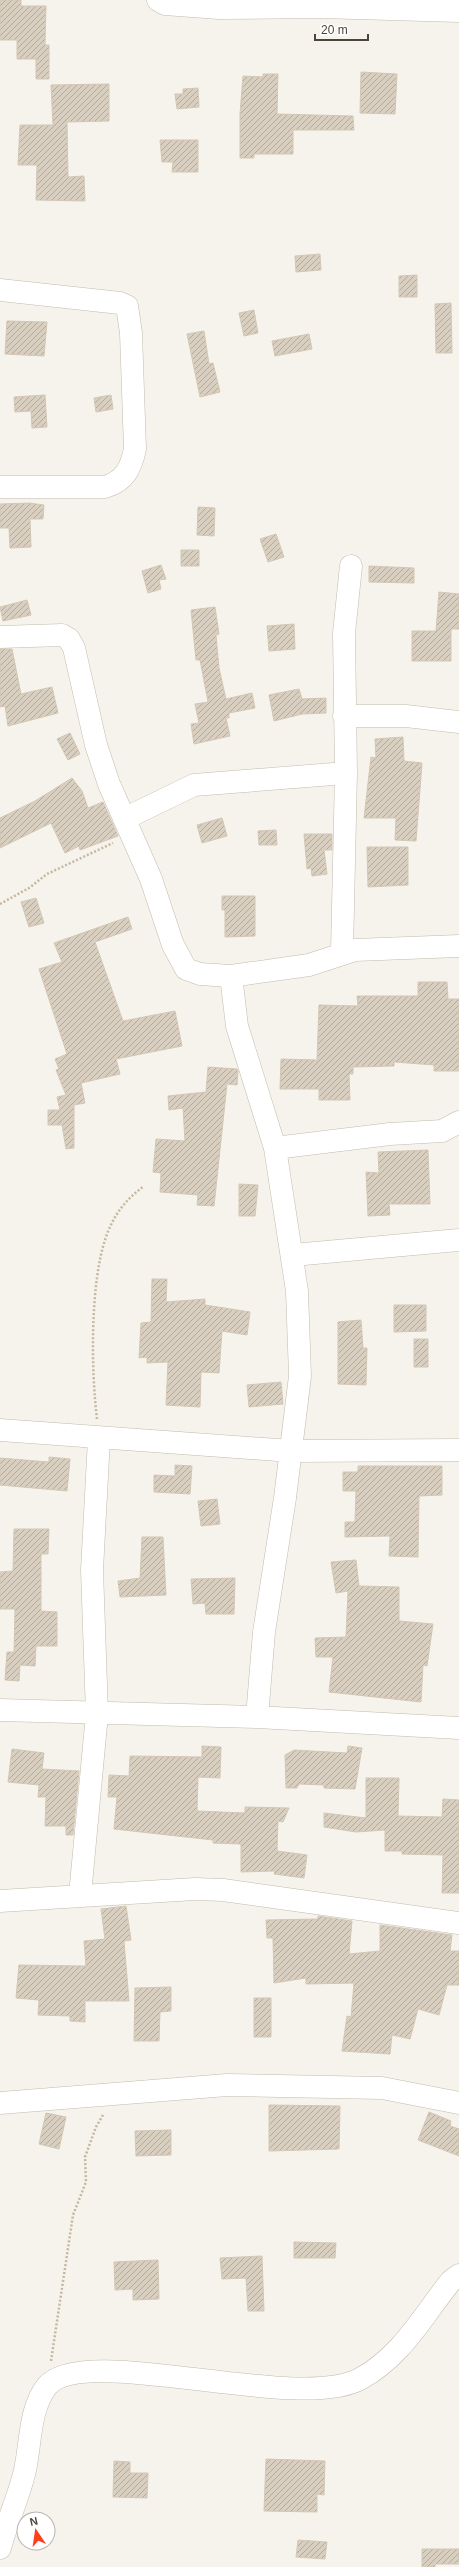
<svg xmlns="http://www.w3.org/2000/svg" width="459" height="2567" font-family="Arial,sans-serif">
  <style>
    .building { fill: url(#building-hatch); stroke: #d3c7b4 }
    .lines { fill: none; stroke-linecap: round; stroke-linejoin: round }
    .minor-casing { stroke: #c2bbae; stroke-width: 23 }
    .path { stroke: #c4b79f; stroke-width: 2.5; stroke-dasharray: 2 2; stroke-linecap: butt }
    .minor { stroke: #fff; stroke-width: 22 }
  </style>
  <defs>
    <pattern id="building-hatch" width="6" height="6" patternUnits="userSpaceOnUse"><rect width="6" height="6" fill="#d8cfc1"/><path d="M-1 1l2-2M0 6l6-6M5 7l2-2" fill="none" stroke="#b1aa9e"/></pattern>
  </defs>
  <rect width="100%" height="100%" fill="#f6f3ec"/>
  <path class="building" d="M 0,0 L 21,0 L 21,6 L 46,6 L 45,45 L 49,45 L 49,79 L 36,79 L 36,59 L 17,59 L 17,40 L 0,40 Z
    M 361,72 L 397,74 L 395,114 L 360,113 Z
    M 263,74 L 278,74 L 277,114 L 353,116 L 354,130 L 293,130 L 293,154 L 254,154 L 254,158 L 240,158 L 240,114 L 243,76 L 263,77 Z
    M 109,84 L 109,121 L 67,122 L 68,177 L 84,176 L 85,201 L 36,200 L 37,165 L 18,165 L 20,125 L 53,125 L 51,85 Z
    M 198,88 L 199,107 L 177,109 L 175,94 L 183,94 L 183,89 Z
    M 160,140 L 198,140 L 198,172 L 172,172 L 173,162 L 162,162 Z
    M 320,254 L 321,270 L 296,272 L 295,256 Z
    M 417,275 L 417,297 L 399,297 L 399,276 Z
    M 451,303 L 452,353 L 436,353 L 435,304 Z
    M 254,310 L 258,333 L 244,336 L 239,313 Z
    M 7,321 L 47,322 L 44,356 L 5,354 Z
    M 204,331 L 209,364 L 213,363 L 220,392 L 200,397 L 187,334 Z
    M 309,334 L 312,349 L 275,356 L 272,341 Z
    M 45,395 L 47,427 L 32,428 L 31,411 L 15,412 L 14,397 Z
    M 111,395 L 113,409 L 96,412 L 94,398 Z
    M 29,503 L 44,505 L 43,519 L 30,519 L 31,547 L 10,548 L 9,528 L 0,528 L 0,504 Z
    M 198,507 L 215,508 L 214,536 L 197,535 Z
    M 276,534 L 284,557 L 268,562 L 260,539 Z
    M 181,550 L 199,550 L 199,566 L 181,566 Z
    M 161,565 L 166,579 L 159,580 L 161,589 L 148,593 L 142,571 Z
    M 369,566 L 414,568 L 414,583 L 369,582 Z
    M 439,592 L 459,594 L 459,629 L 451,629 L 451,661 L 412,661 L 412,631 L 436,631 Z
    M 27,600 L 31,615 L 3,621 L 0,607 Z
    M 215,607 L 219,634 L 216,635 L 219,668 L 226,699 L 252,693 L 255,708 L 229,713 L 229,718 L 226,718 L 230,736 L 194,744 L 191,724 L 199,723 L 195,704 L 208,702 L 200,660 L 196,660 L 191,610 Z
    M 294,624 L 295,649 L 269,651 L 267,626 Z
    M 0,649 L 12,649 L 21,694 L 52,687 L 58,713 L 8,726 L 5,706 L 0,707 Z
    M 299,689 L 302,699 L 326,698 L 326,713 L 302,714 L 274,721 L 269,695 Z
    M 70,733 L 80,754 L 68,760 L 57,739 Z
    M 403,737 L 404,761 L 422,763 L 416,841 L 395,840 L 396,818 L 364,818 L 371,757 L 376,758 L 375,739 Z
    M 72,778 L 82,791 L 88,808 L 103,802 L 118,836 L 80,850 L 79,846 L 65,853 L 51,823 L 0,848 L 0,818 L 35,801 Z
    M 222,818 L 227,836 L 202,843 L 197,825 Z
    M 276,830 L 277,845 L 259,845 L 258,831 Z
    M 304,834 L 332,834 L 332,850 L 324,850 L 327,874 L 312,876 L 311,868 L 307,869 Z
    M 367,847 L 408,847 L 408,885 L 368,887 Z
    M 222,896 L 255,896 L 255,936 L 225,937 L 225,910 L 222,910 Z
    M 36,898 L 44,923 L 29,927 L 21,902 Z
    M 128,917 L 132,929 L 95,942 L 123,1021 L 175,1011 L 182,1046 L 116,1059 L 120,1074 L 81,1083 L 85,1103 L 74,1105 L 74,1148 L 66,1149 L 62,1125 L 48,1125 L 48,1110 L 60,1110 L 57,1097 L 66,1095 L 56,1070 L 59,1069 L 55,1059 L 67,1054 L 39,969 L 62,962 L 54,943 Z
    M 418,982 L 447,982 L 448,999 L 459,999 L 459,1071 L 434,1071 L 434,1065 L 394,1062 L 394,1066 L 353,1067 L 353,1074 L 349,1074 L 350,1100 L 319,1100 L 319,1089 L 280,1089 L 281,1059 L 317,1060 L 319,1005 L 358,1006 L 357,996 L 418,996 Z
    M 208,1067 L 237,1069 L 238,1071 L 237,1085 L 227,1084 L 214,1206 L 197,1205 L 198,1195 L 160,1192 L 161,1173 L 153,1172 L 156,1139 L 185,1141 L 183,1108 L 169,1110 L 168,1096 L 206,1092 Z
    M 428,1150 L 430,1204 L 389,1204 L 390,1215 L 368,1216 L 366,1172 L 379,1173 L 378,1152 Z
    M 239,1184 L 258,1185 L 255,1216 L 239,1216 Z
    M 152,1279 L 167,1279 L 166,1302 L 205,1299 L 205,1305 L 250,1312 L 247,1335 L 222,1331 L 219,1373 L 201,1372 L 200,1407 L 166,1405 L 168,1362 L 147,1363 L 147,1357 L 139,1358 L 141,1323 L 151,1322 Z
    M 394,1305 L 426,1305 L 426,1331 L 394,1332 Z
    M 361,1320 L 363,1348 L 367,1348 L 366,1385 L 338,1384 L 338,1322 Z
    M 414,1339 L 428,1339 L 428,1367 L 414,1367 Z
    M 281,1382 L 283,1404 L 249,1407 L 247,1385 Z
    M 49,1457 L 70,1459 L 67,1491 L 0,1485 L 0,1458 L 49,1462 Z
    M 175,1465 L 192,1466 L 190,1494 L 154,1492 L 154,1475 L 175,1476 Z
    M 358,1466 L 442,1466 L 442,1495 L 419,1496 L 418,1557 L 389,1556 L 390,1536 L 345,1537 L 345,1522 L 355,1522 L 356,1491 L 343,1491 L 343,1472 L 358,1472 Z
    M 217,1499 L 220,1524 L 201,1526 L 198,1501 Z
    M 14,1529 L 49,1529 L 48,1554 L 41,1554 L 41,1611 L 57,1612 L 57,1646 L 36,1646 L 35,1666 L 20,1665 L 19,1681 L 5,1680 L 7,1652 L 14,1652 L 15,1609 L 0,1609 L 0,1572 L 13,1571 Z
    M 142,1537 L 163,1537 L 166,1595 L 120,1597 L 118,1581 L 140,1578 Z
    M 356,1560 L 359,1586 L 399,1587 L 399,1621 L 433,1624 L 427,1666 L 423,1665 L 421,1702 L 329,1692 L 333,1657 L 316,1657 L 315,1638 L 346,1637 L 348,1591 L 336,1593 L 331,1562 Z
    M 235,1578 L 234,1614 L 206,1614 L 205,1603 L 193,1604 L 191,1579 Z
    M 202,1746 L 221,1747 L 220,1778 L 198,1777 L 197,1811 L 245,1813 L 245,1807 L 289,1808 L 283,1822 L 278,1821 L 277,1851 L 307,1855 L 304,1878 L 274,1874 L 275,1871 L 241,1872 L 241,1844 L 213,1843 L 213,1840 L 114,1829 L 117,1797 L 108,1797 L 109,1775 L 129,1776 L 130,1756 L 202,1757 Z
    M 348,1746 L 362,1748 L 355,1789 L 324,1788 L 324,1785 L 299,1784 L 297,1788 L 286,1788 L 285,1755 L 294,1750 L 347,1753 Z
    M 12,1749 L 44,1753 L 42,1769 L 79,1771 L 73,1835 L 66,1835 L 66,1826 L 45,1826 L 46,1797 L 38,1797 L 39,1785 L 8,1782 Z
    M 366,1778 L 399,1778 L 398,1816 L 442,1817 L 443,1799 L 459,1800 L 459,1893 L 442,1893 L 443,1855 L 402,1854 L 402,1851 L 385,1851 L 385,1830 L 356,1832 L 324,1827 L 324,1813 L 366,1818 Z
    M 126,1906 L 131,1940 L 124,1941 L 129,2001 L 85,2001 L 85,2022 L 70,2021 L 70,2016 L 38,2015 L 39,2000 L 16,1998 L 19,1965 L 86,1966 L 84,1941 L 105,1939 L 101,1909 Z
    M 318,1916 L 352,1921 L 349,1954 L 380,1951 L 380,1925 L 452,1935 L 450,1951 L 459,1951 L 459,1985 L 447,1985 L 439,2015 L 418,2009 L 410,2039 L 392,2035 L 390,2054 L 342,2051 L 347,2016 L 351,2017 L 354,1983 L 306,1984 L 306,1978 L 274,1983 L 273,1938 L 267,1938 L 266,1920 L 318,1919 Z
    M 171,1987 L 171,2011 L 160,2012 L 159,2041 L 134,2041 L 135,1988 Z
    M 254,1998 L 271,1998 L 271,2037 L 254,2037 Z
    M 269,2105 L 340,2106 L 339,2149 L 269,2151 Z
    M 429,2112 L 451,2121 L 450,2126 L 459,2129 L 459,2156 L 418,2140 Z
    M 46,2113 L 66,2117 L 59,2149 L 39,2144 Z
    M 171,2130 L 171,2155 L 136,2156 L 135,2131 Z
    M 294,2242 L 336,2243 L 335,2258 L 294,2258 Z
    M 262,2256 L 264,2311 L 248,2311 L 246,2278 L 222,2279 L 220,2258 Z
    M 158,2260 L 159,2299 L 133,2300 L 133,2289 L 115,2290 L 114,2262 Z
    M 266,2459 L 325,2461 L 324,2495 L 317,2494 L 317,2512 L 264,2511 Z
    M 114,2461 L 130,2462 L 130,2473 L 148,2473 L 147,2498 L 113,2497 Z
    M 298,2540 L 327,2542 L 325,2559 L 296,2557 Z
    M 422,2549 L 459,2549 L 459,2564 L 435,2564 L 435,2567 L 422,2567 Z"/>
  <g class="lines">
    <defs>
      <path id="minor" d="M 158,0 L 165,4 L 219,8 L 320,7 L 459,11
        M 0,290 L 120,303 L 127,306 L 131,333 L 135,449 C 131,468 125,481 105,487 L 0,487
        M 0,637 L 62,635 L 69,639 L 74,648 L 96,745 L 109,784 L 151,879 L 173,945 L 186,969 L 200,974 L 231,976 L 309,965 L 355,950 L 459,946
        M 344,716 L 406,716 L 459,722
        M 124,819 L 194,785 L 346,773
        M 342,952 L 346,773 L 344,633 L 351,566
        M 231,976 L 237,1026 L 275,1148 L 297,1291 L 300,1376 L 285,1498 L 264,1632 L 257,1717
        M 275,1148 L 390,1134 L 442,1131 L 459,1122
        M 293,1255 L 459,1240
        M 0,1430 L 291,1451 L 459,1450
        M 0,1710 L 257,1717 L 459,1728
        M 80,1895 L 97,1714 L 92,1570 L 99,1439
        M 0,1901 L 195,1889 L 223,1890 L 459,1923
        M 0,2103 L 227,2085 L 382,2088 L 459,2103
        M 0,2548 C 7,2521 19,2497 25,2470 C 31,2443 29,2409 47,2386 C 84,2342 296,2413 360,2379 C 402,2356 422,2317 451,2281 L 459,2275"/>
    </defs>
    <use href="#minor" class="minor-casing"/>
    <path class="path" d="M 0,904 L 29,888 L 47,874 L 113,843
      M 97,1419 C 91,1370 90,1282 106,1237 C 113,1216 126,1199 143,1187
      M 51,2361 L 73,2215 L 86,2182 L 85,2157 L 96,2127 L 103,2115"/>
    <use href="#minor" class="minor"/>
  </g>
  <g transform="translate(36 2531) rotate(347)"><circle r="19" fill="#ffffff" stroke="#b7b4b0"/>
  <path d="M0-3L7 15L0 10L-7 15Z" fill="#fc3f1d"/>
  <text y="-6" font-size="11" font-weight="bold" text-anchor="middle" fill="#4b4439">N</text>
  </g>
  <path d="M315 34v6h53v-6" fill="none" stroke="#4b4439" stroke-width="2"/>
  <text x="321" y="34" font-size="12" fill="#4b4439" stroke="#ffffff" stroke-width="3" paint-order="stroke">20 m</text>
</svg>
